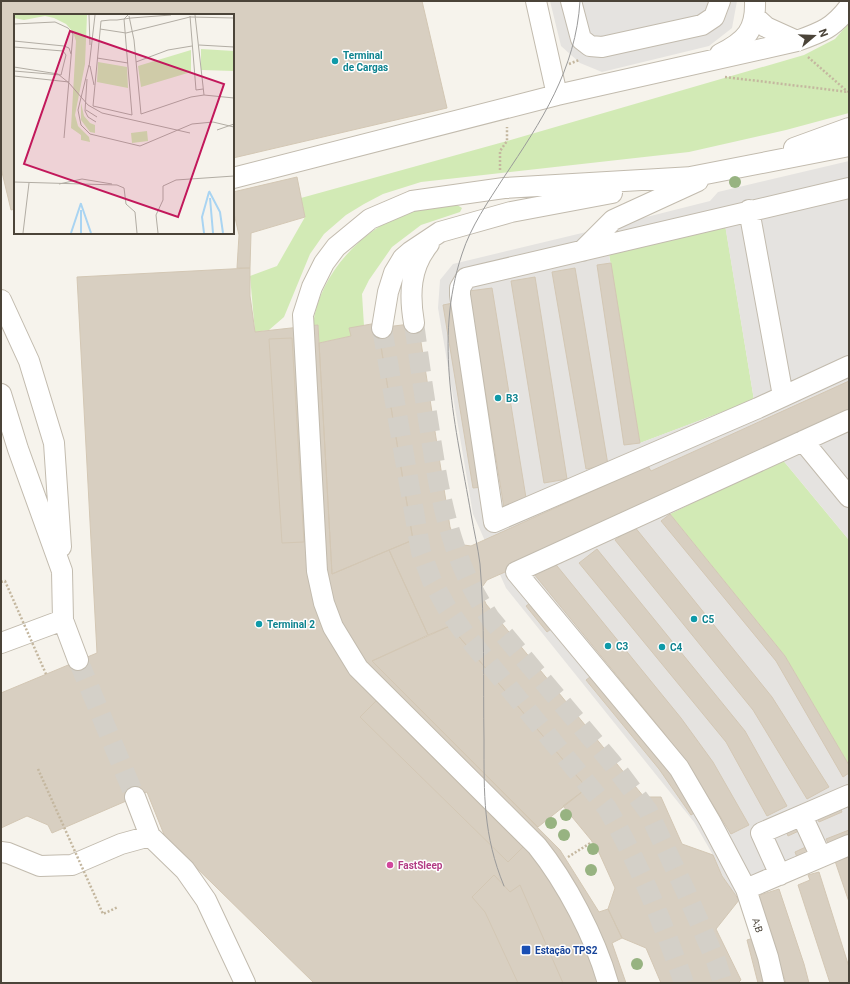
<svg xmlns="http://www.w3.org/2000/svg" width="850" height="984" font-family="Roboto,sans-serif">
  <style>
    .green { fill: #d2eab5 }
    .parking { fill: #e5e3e0; fill-rule: evenodd }
    .building { fill: #d8cfc1; stroke: #d3c7b4 }
    .lines { fill: none; stroke-linecap: round; stroke-linejoin: round }
    .minor-tunnel { stroke: #d4d0c8; stroke-width: 20; stroke-dasharray: 20 10; stroke-linecap: butt }
    .minor-casing { stroke: #c2bbae; stroke-width: 22 }
    .path { stroke: #c4b79f; stroke-width: 2.5; stroke-dasharray: 2 2; stroke-linecap: butt }
    .minor { stroke: #fff; stroke-width: 20 }
    .tram { stroke: #9a9a9a; stroke-width: 1 }
    .path-bridge { stroke: #c4b79f; stroke-width: 2.5; stroke-dasharray: 2 2; stroke-linecap: butt }
    .tree { fill: #97b381 }
    .culture-dot { fill: #0f9aa8; stroke: #fff; stroke-width: 1.5 }
    .hotel-dot { fill: #d1479c; stroke: #fff; stroke-width: 1.5 }
    .transit-dot { fill: #1a4fb4; stroke: #fff; stroke-width: 1.5 }
    .labels { text-anchor: middle; stroke-width: 3; stroke-linejoin: round; paint-order: stroke }
    .culture-label { font-size: 10px; font-weight: bold; fill: #0d838f; stroke: #fff; text-anchor: start }
    .hotel-label { font-size: 10px; font-weight: bold; fill: #b23c85; stroke: #fff; text-anchor: start }
    .street-label { font-size: 10px; fill: #4b4439; stroke: #fff }
    .transit-label { font-size: 10px; font-weight: bold; fill: #164399; stroke: #fff; text-anchor: start }
    .inset-river { fill: none; stroke: #a9d4f2; stroke-width: 2 }
    .inset-road { fill: none; stroke: #b2ada4; stroke-width: 1 }
    .view { fill: #c2185b; fill-opacity: 0.15; stroke: #c2185b; stroke-width: 2 }
    .inset-edge { fill: none; stroke: #4b4439; stroke-width: 2 }
  </style>
  <rect width="100%" height="100%" fill="#f6f3ec"/>
  <path class="green" d="M 849,23 L 849,113 L 786,130 L 689,152 L 421,182 L 383,194 L 364,204 L 346,215 L 324,234 L 310,254 L 284,317 L 269,330 L 255,332 L 250,276 L 277,266 L 305,217 L 301,198 L 507,141 L 804,55 L 835,39 Z
    M 457,205 L 462,208 L 460,212 L 421,225 L 392,247 L 369,280 L 362,294 L 364,326 L 351,336 L 319,343 L 318,325 L 313,325 C 319,273 365,225 415,210 C 428,206 444,206 457,205 Z
    M 725,224 L 754,400 L 640,443 L 609,254 Z
    M 782,459 L 849,540 L 849,765 L 785,656 L 670,514 Z"/>
  <path class="parking" d="M 550,1 L 737,1 L 732,28 L 709,46 L 602,72 L 580,63 L 561,46 Z
    M 849,161 L 849,540 L 782,459 L 670,514 L 785,656 L 849,765 L 849,844 L 739,900 L 722,876 L 713,855 L 694,822 L 506,588 L 473,514 L 438,308 L 440,280 L 453,264 L 603,228 L 710,201 L 718,192 ZM 725,225 L 754,400 L 640,443 L 609,255 Z"/>
  <path class="building" d="M 1,1 L 422,1 L 447,108 L 233,158 L 233,15 L 15,15 L 15,209 L 11,210 L 1,168 Z
    M 297,177 L 305,217 L 251,233 L 250,268 L 237,268 L 239,235 L 233,209 L 233,192 Z
    M 611,263 L 640,443 L 624,445 L 597,265 Z
    M 250,268 L 250,296 L 255,332 L 318,325 L 332,574 L 389,550 L 428,635 L 372,661 L 560,850 L 599,912 L 608,909 L 622,938 L 612,943 L 626,983 L 314,983 L 165,837 L 147,792 L 52,833 L 48,825 L 27,816 L 1,828 L 1,693 L 97,653 L 77,277 Z
    M 575,268 L 608,465 L 586,469 L 552,272 Z
    M 535,277 L 567,479 L 544,483 L 511,281 Z
    M 492,288 L 527,504 L 504,508 L 469,291 Z
    M 453,303 L 483,487 L 473,488 L 443,305 Z
    M 377,323 L 413,540 L 332,574 L 319,343 L 351,336 L 349,328 Z
    M 418,323 L 450,527 L 457,544 L 471,546 L 648,466 L 651,471 L 849,381 L 849,414 L 665,501 L 487,580 L 480,590 L 486,604 L 644,797 L 661,797 L 682,844 L 713,855 L 722,876 L 739,900 L 716,929 L 741,980 L 738,983 L 661,983 L 646,948 L 622,938 L 608,909 L 615,888 L 596,846 L 563,806 L 587,788 L 450,626 L 428,635 L 389,550 L 413,540 L 378,328 Z
    M 292,338 L 304,542 L 282,543 L 269,339 Z
    M 670,514 L 785,656 L 849,765 L 849,773 L 843,777 L 776,661 L 661,521 Z
    M 634,526 L 772,697 L 829,787 L 807,799 L 753,710 L 615,540 Z
    M 597,549 L 745,731 L 787,806 L 767,816 L 726,742 L 579,563 Z
    M 553,561 L 681,718 L 713,762 L 749,825 L 731,834 L 694,774 L 664,733 L 534,574 Z
    M 534,600 L 555,626 L 547,632 L 526,606 Z
    M 450,626 L 587,788 L 538,827 L 372,661 Z
    M 594,674 L 699,810 L 691,815 L 659,769 L 586,680 Z
    M 376,701 L 523,847 L 508,862 L 360,717 Z
    M 839,805 L 842,812 L 819,822 L 816,816 Z
    M 800,822 L 803,829 L 788,836 L 785,828 Z
    M 849,830 L 849,839 L 830,847 L 826,839 Z
    M 810,845 L 813,852 L 798,860 L 795,852 Z
    M 849,857 L 849,902 L 835,861 Z
    M 819,872 L 849,967 L 849,983 L 830,983 L 798,885 L 810,880 L 808,875 Z
    M 494,875 L 510,892 L 520,885 L 563,983 L 518,983 L 485,912 L 472,897 Z
    M 779,889 L 804,964 L 809,983 L 786,983 L 757,896 Z
    M 757,937 L 769,983 L 758,983 L 747,940 Z"/>
  <g class="lines">
    <path class="minor-tunnel" d="M 414,323 C 419,359 424,395 430,432 C 440,499 451,560 490,618 L 612,763 L 648,811 L 686,892 L 716,961 L 723,983
      M 382,328 L 421,552 L 432,581 L 447,608 L 465,634 L 607,808 C 639,863 663,923 684,983
      M 78,660 L 135,797"/>
    <defs>
      <path id="minor" d="M 536,1 L 557,95
        M 571,1 L 581,39 L 590,46 L 602,47 L 702,25 L 714,17 L 720,1
        M 755,17 L 766,27 L 797,41
        M 720,54 C 746,41 756,30 755,1
        M 794,148 L 849,128
        M 233,178 L 557,95 L 797,41 C 822,32 833,28 849,7
        M 680,179 L 849,146
        M 849,188 L 466,278 L 460,288 L 460,295 L 494,522 L 758,408 L 849,366
        M 749,210 L 783,396
        M 582,251 L 613,220 L 698,181
        M 1,300 L 29,361 L 54,443 L 61,547
        M 414,323 C 409,294 410,267 429,244
        M 382,328 L 388,292 L 394,273 L 403,258 L 410,252 L 440,232 L 511,212 L 612,193
        M 1,394 L 18,449 L 62,571 L 63,620 L 1,643
        M 803,441 L 849,497
        M 63,620 L 78,660
        M 135,797 L 150,836
        M 802,816 L 821,857
        M 1,852 L 8,853 L 40,866 L 72,865 L 121,844 L 150,836 L 185,870 L 206,900 L 245,983
        M 780,875 L 761,833 L 849,795
        M 746,889 L 849,845
        M 608,983 C 595,937 566,882 537,846 L 358,668 L 333,627 L 324,603 L 317,571 L 303,315 L 312,287 L 324,263 L 336,247 L 370,219 L 412,201 L 504,188 L 693,177
        M 774,983 L 768,957 L 746,889 L 710,821 L 679,768 L 516,572 L 849,420"/>
    </defs>
    <use href="#minor" class="minor-casing"/>
    <path class="path" d="M 808,57 L 848,92
      M 569,64 L 579,60
      M 725,77 L 849,92
      M 500,170 L 500,151 L 507,141 L 507,127
      M 568,857 L 592,842"/>
    <use href="#minor" class="minor"/>
    <path class="tram" d="M 504,886 C 483,835 484,794 484,740 C 483,682 485,623 480,564 C 478,548 474,531 471,514 C 456,427 433,341 462,254 C 471,226 488,202 504,177 C 541,122 576,69 580,1"/>
    <path class="path-bridge" d="M 1,582 L 5,581 L 46,674
      M 38,769 L 103,914 L 118,907"/>
  </g>
  <g class="tree">
    <circle cx="735" cy="182" r="6"/>
    <circle cx="566" cy="815" r="6"/>
    <circle cx="551" cy="823" r="6"/>
    <circle cx="564" cy="835" r="6"/>
    <circle cx="593" cy="849" r="6"/>
    <circle cx="591" cy="870" r="6"/>
    <circle cx="637" cy="964" r="6"/>
  </g>
  <g class="culture-dot">
    <circle cx="335" cy="61" r="4"/>
    <circle cx="498" cy="398" r="4"/>
    <circle cx="694" cy="619" r="4"/>
    <circle cx="259" cy="624" r="4"/>
    <circle cx="608" cy="646" r="4"/>
    <circle cx="662" cy="647" r="4"/>
  </g>
  <circle class="hotel-dot" cx="390" cy="865" r="4"/>
  <rect class="transit-dot" x="521" y="945" width="10" height="10" rx="2"/>
  <g class="labels">
    <g class="culture-label">
      <text x="343" y="59">Terminal<tspan x="343" dy="12">de Cargas</tspan></text>
      <text x="506" y="402">B3</text>
      <text x="702" y="623">C5</text>
      <text x="267" y="628">Terminal 2</text>
      <text x="616" y="650">C3</text>
      <text x="670" y="651">C4</text>
    </g>
    <g class="hotel-label">
      <text x="398" y="869">FastSleep</text>
    </g>
    <g class="street-label">
      <text transform="translate(758 925) rotate(72)" y="4">A;B</text>
    </g>
    <g class="transit-label">
      <text x="535" y="954">Estação TPS2</text>
    </g>
  </g>
  <g transform="translate(14 14)">
    <rect width="220" height="220" fill="#f6f3ec"/>
    <path d="M 0,1 L 73,1 L 71,50 L 61,101 L 64,112 L 75,123 L 76,128 L 67,126 L 67,121 L 57,114 L 62,27 L 59,18 L 52,10 L 40,4 L 31,2 L 10,6 L 0,4 ZM 187,35 L 220,37 L 220,57 L 187,56 ZM 177,36 L 177,58 L 127,73 L 124,52 ZM 84,48 L 113,53 L 114,74 L 83,68 ZM 67,89 L 70,102 L 76,109 L 81,111 L 81,119 L 76,118 L 67,106 ZM 133,117 L 134,127 L 118,129 L 117,119 Z" fill="#d2eab5"/>
    <path class="inset-river" d="M 195,177 L 206,198 L 209,219M 196,184 L 199,219M 67,190 L 77,219M 57,219 L 67,189M 67,219 L 67,196M 190,219 L 188,203 L 195,178"/>
    <path class="inset-road" d="M 75,1 L 76,31M 114,1 L 110,5 L 118,101 L 79,92 L 87,7 L 96,6 L 103,6 L 117,4 L 157,1M 181,1 L 190,81M 115,2 L 120,26 L 127,100 L 177,83 L 190,81 L 220,84M 176,2 L 182,76 L 189,75M 0,10 L 41,8 L 54,14 L 59,20 L 50,124M 86,15 L 112,19 L 176,3 L 220,4M 0,27 L 50,32 L 55,34 L 57,40M 185,31 L 220,33M 0,33 L 49,37 L 52,41 L 47,61 L 0,57M 83,44 L 114,49M 122,48 L 154,36 L 178,32M 75,51 L 64,96 L 67,111 L 76,120 L 126,132 L 178,110 L 199,108 L 220,113M 76,52 L 80,71M 0,53 L 44,60 L 55,69 L 74,91 L 88,99 L 176,119M 75,53 L 81,1M 0,62 L 55,68M 73,65 L 71,97 L 74,103 L 82,108M 72,96 L 83,103M 203,116 L 220,110M 0,168 L 103,171 L 110,174 L 112,190 L 121,198 L 123,219M 45,170 L 68,165 L 98,170M 9,219 L 15,169M 144,219 L 142,201 L 149,186 L 149,172 L 162,166 L 220,162"/>
    <path class="view" d="M 56,17 L 210,70 L 164,203 L 10,150 Z"/>
    <rect width="220" height="220" class="inset-edge"/>
  </g>
  <rect width="850" height="984" fill="none" stroke="#4b4439" stroke-width="4"/>
  <g transform="translate(814 36) rotate(71)" stroke="#ffffff" stroke-width="3" paint-order="stroke">
  <path d="M0-3L7 15L0 10L-7 15Z" fill="#4b4439"/>
  <text y="-6" font-size="11" font-weight="bold" text-anchor="middle" fill="#4b4439">N</text>
  </g>
</svg>
